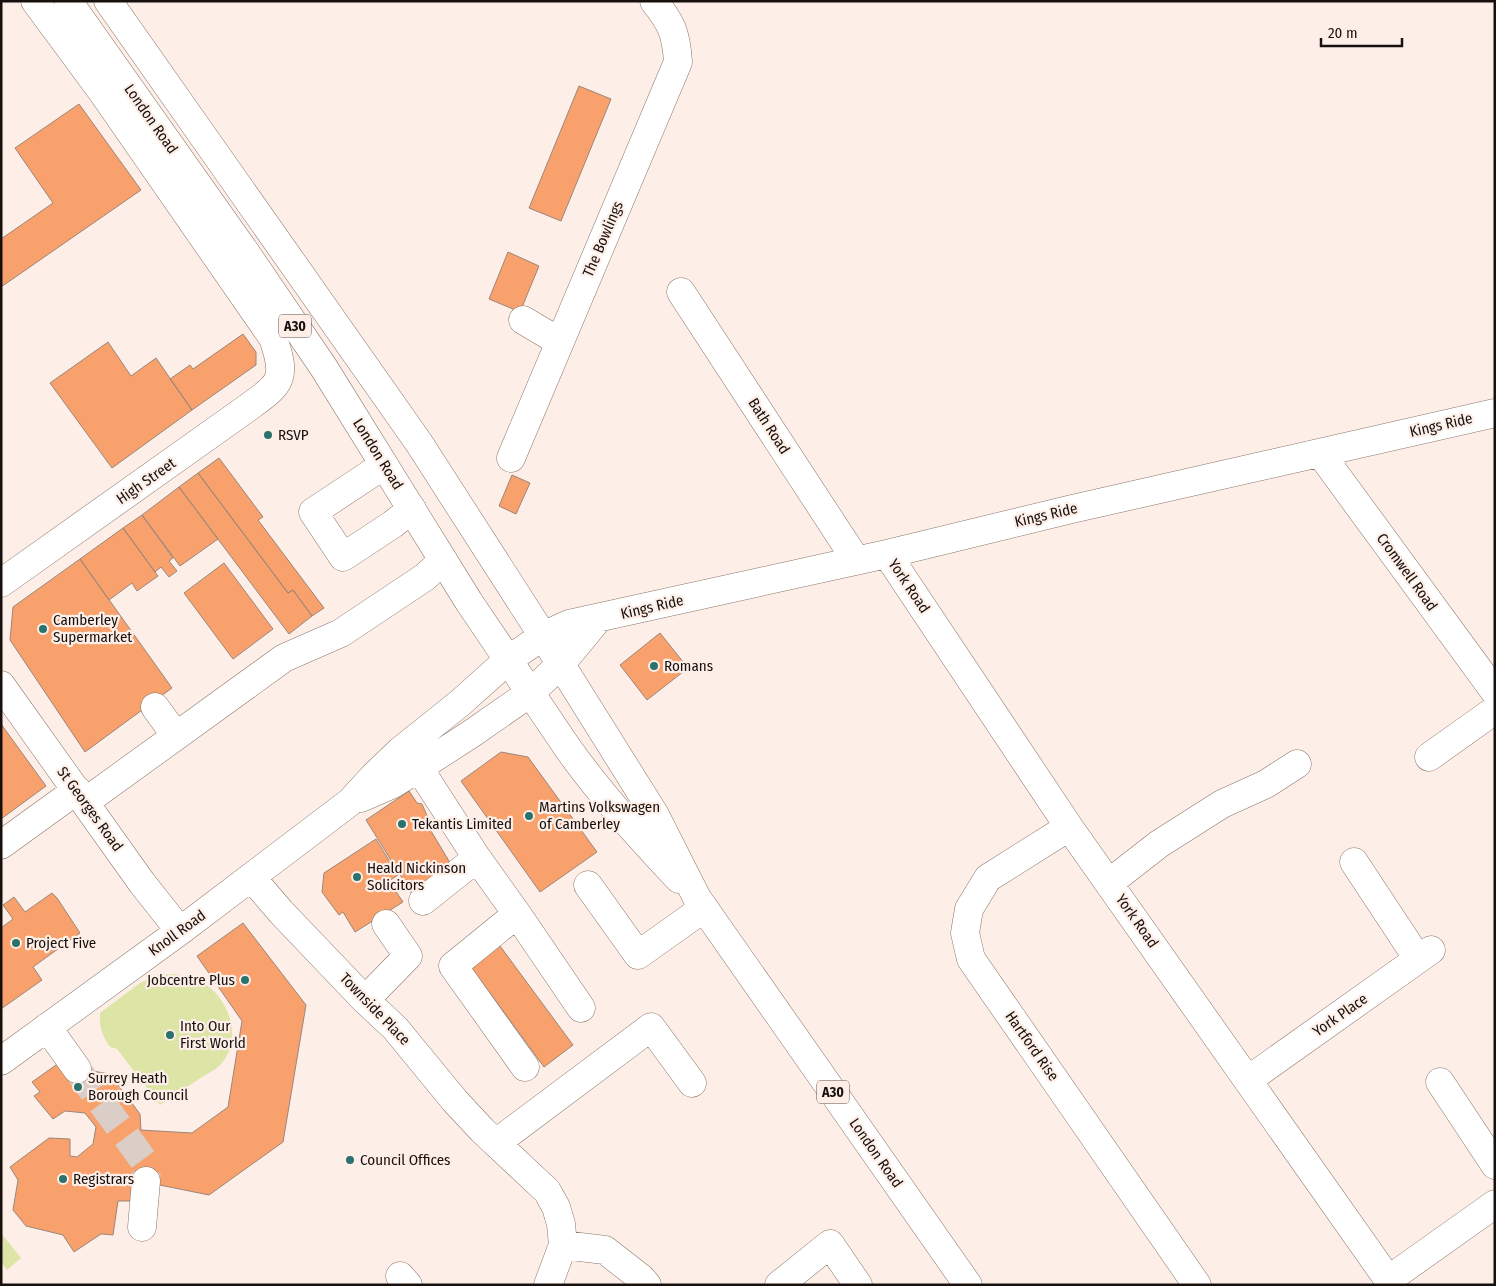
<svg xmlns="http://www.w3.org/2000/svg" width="1496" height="1286" font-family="'Fira Sans Condensed',sans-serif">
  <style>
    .green { fill: #dce4a6 }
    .building { fill: #f8a16c; stroke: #9b867b }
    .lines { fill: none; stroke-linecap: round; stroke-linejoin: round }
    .minor-tunnel { stroke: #dbcec7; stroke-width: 28; stroke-dasharray: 28 14; stroke-linecap: butt }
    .minor-casing { stroke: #8a766a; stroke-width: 29 }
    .major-casing { stroke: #8a766a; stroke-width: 29 }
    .minor { stroke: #fff; stroke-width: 28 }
    .major { stroke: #fff; stroke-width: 28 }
    .poi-dot { fill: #2a726b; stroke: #fdefe8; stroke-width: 2 }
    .labels { text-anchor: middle; stroke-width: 4.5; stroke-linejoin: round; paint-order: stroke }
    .shield { fill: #fdefe8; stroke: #5d534e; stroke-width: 1 }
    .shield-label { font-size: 14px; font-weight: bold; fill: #18100c }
    .street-label { font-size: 15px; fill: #18100c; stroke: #fdefe8 }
    .poi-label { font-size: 15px; fill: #18100c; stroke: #fdefe8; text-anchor: start }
  </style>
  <rect width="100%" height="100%" fill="#fdefe8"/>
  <path class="green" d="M 176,974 C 187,977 199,979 208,986 C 231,1004 242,1041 221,1064 C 216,1070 208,1073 202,1077 C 188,1086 174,1096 160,1105 L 117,1049 L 110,1047 C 102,1035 99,1027 100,1013 L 140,983 L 159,975 Z
    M 1,1233 L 21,1258 L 7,1270 L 1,1262 Z"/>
  <path class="building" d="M 579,86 L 611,99 L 561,221 L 529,208 Z
    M 79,104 L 141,190 L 1,287 L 1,239 L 53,203 L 15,148 Z
    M 508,252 L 539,266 L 520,312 L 489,299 Z
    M 243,334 L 256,352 L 256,365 L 192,410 L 170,379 L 190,365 L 193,369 Z
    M 108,342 L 131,376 L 156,358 L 192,410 L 112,468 L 50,383 Z
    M 219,458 L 263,517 L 258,520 L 324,608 L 312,616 L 293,590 L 288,593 L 198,473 Z
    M 198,473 L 288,593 L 293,590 L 312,616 L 289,634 L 179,487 Z
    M 512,475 L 530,483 L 516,514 L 499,506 Z
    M 179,487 L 218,539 L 180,566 L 142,515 Z
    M 142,515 L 173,558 L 169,561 L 177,571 L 169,577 L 161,567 L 155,572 L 123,528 Z
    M 123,528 L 158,576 L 137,591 L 132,583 L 109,600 L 80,559 Z
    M 80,559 L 172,688 L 85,752 L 10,640 L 13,607 Z
    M 224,563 L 273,629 L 233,659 L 184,593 Z
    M 660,633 L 688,668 L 647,700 L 620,665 Z
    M 1,724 L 46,786 L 1,819 Z
    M 501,752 L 528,757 L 597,852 L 540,892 L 461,781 Z
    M 409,791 L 417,803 L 422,804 L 431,825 L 428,826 L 452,866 L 412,894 L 366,820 Z
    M 376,839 L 398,875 L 389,881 L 403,902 L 355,932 L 343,912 L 339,915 L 322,892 L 324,873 Z
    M 52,893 L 57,898 L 80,933 L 33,967 L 42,980 L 1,1009 L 1,928 L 13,919 L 3,905 L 14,897 L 25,912 Z
    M 243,923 L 306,1005 L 283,1142 L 209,1195 L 135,1180 L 130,1201 L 118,1201 L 113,1235 L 101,1234 L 74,1252 L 63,1235 L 26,1226 L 13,1210 L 18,1180 L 10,1167 L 49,1138 L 70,1139 L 70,1156 L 77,1157 L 93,1144 L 96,1127 L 85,1113 L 65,1111 L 53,1119 L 34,1096 L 40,1092 L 32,1082 L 56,1065 L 110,1074 L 140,1114 L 141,1130 L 192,1133 L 228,1107 L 242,1021 L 197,956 Z
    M 500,946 L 573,1045 L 544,1067 L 471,967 Z"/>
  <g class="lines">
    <path class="minor-tunnel" d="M 77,1069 L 147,1165 L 146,1181"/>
    <defs>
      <path id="minor" d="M 681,292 L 856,560
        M 523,320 L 560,342
        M 1320,453 L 1495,692
        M 511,458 L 678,62 C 676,33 672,24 654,1
        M 384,465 L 313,512 L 343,557 L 393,524 L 412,509
        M 887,554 L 1069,827 L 1392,1285
        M 1,583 L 246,409 C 280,384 288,381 273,338 L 103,93 L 35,1
        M 1,685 L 142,883 L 180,931
        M 155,707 L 176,736
        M 405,755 L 426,779 L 477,858 L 517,914
        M 1429,757 L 1495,710
        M 361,798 L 393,784 L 417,769 L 471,734 L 530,693 L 560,665 L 598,619
        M 85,802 L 284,658 L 341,633 L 425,577 L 443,560
        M 1069,827 L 988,878 L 969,909 L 965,933 L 971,959 L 1197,1285
        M 1,845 L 77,790
        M 1354,862 L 1418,959
        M 251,877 L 281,912 L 365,1000 L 395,1028 L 455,1101 L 482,1130 L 547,1191 L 556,1207 L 561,1224 L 563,1245 L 548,1285
        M 1109,883 L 1159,844 L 1222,804 L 1266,784 L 1297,764
        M 588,885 L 638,955 L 704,908
        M 423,901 L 477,858
        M 365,1000 L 408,956 L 386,924
        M 47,1027 L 77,1069
        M 1,1061 L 180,931 L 350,802 L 374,776 L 400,751 L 460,703 L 508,660 L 543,636 L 569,624 L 887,554 L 1072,509 L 1495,413
        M 525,1067 L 453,966 L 517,914 L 581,1008
        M 1248,1080 L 1431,950
        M 1440,1082 L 1495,1165
        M 496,1143 L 651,1027 L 692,1083
        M 142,1227 L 146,1181
        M 563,1245 L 605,1250 L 641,1278 L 647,1285
        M 400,1276 L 408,1285
        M 1388,1280 L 1495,1204
        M 779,1285 L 830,1244 L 858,1285"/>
      <path id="major" d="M 68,1 L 246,253 L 324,368 L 469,602 L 567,747 C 600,794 639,837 679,879
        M 108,1 L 419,443 L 543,636 L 655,815 L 697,898 L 968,1285"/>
    </defs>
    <use href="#minor" class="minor-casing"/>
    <use href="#major" class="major-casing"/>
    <use href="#minor" class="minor"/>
    <use href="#major" class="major"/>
  </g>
  <g class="poi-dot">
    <circle cx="268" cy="435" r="5"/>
    <circle cx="43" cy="629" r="5"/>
    <circle cx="654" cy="666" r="5"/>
    <circle cx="529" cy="816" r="5"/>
    <circle cx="402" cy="824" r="5"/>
    <circle cx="357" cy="877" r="5"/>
    <circle cx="16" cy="943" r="5"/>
    <circle cx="245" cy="980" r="5"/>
    <circle cx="170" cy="1035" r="5"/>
    <circle cx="78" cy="1087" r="5"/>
    <circle cx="350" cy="1160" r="5"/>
    <circle cx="63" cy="1179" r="5"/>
  </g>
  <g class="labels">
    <g class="shield">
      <rect x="279" y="314.5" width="32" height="23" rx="4"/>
      <rect x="817" y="1080.5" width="32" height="23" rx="4"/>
    </g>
    <g class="shield-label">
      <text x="295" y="331">A30</text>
      <text x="833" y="1097">A30</text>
    </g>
    <g class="street-label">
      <text transform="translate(151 119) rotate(55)" y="5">London Road</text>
      <text transform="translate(603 239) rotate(-67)" y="5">The Bowlings</text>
      <text transform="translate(1441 425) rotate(-13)" y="5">Kings Ride</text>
      <text transform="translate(769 426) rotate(57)" y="5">Bath Road</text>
      <text transform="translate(378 454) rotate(58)" y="5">London Road</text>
      <text transform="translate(146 481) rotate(-35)" y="5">High Street</text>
      <text transform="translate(1046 515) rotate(-13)" y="5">Kings Ride</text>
      <text transform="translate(1407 572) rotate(54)" y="5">Cromwell Road</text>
      <text transform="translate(909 586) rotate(56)" y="5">York Road</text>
      <text transform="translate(652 607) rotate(-13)" y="5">Kings Ride</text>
      <text transform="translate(90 809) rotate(54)" y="5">St Georges Road</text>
      <text transform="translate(1137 921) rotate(55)" y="5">York Road</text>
      <text transform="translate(177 933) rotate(-36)" y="5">Knoll Road</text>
      <text transform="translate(375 1009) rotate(46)" y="5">Townside Place</text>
      <text transform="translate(1340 1015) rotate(-35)" y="5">York Place</text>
      <text transform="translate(1032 1046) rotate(55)" y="5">Hartford Rise</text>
      <text transform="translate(876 1153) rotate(55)" y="5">London Road</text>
    </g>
    <g class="poi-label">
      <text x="278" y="440">RSVP</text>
      <text x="53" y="625">Camberley<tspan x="53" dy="17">Supermarket</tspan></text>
      <text x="664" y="671">Romans</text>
      <text x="539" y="812">Martins Volkswagen<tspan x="539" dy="17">of Camberley</tspan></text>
      <text x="412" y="829">Tekantis Limited</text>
      <text x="367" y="873">Heald Nickinson<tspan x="367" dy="17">Solicitors</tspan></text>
      <text x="26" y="948">Project Five</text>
      <text x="235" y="985" text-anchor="end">Jobcentre Plus</text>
      <text x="180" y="1031">Into Our<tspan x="180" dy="17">First World</tspan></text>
      <text x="88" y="1083">Surrey Heath<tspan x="88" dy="17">Borough Council</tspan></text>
      <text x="360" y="1165">Council Offices</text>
      <text x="73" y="1184">Registrars</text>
    </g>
  </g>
  <rect width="1496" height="1286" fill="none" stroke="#18100c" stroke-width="5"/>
  <path d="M1321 38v8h81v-8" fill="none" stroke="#18100c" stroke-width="2.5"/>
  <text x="1328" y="38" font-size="15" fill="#18100c" stroke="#fdefe8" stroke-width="4" paint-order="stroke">20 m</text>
</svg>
